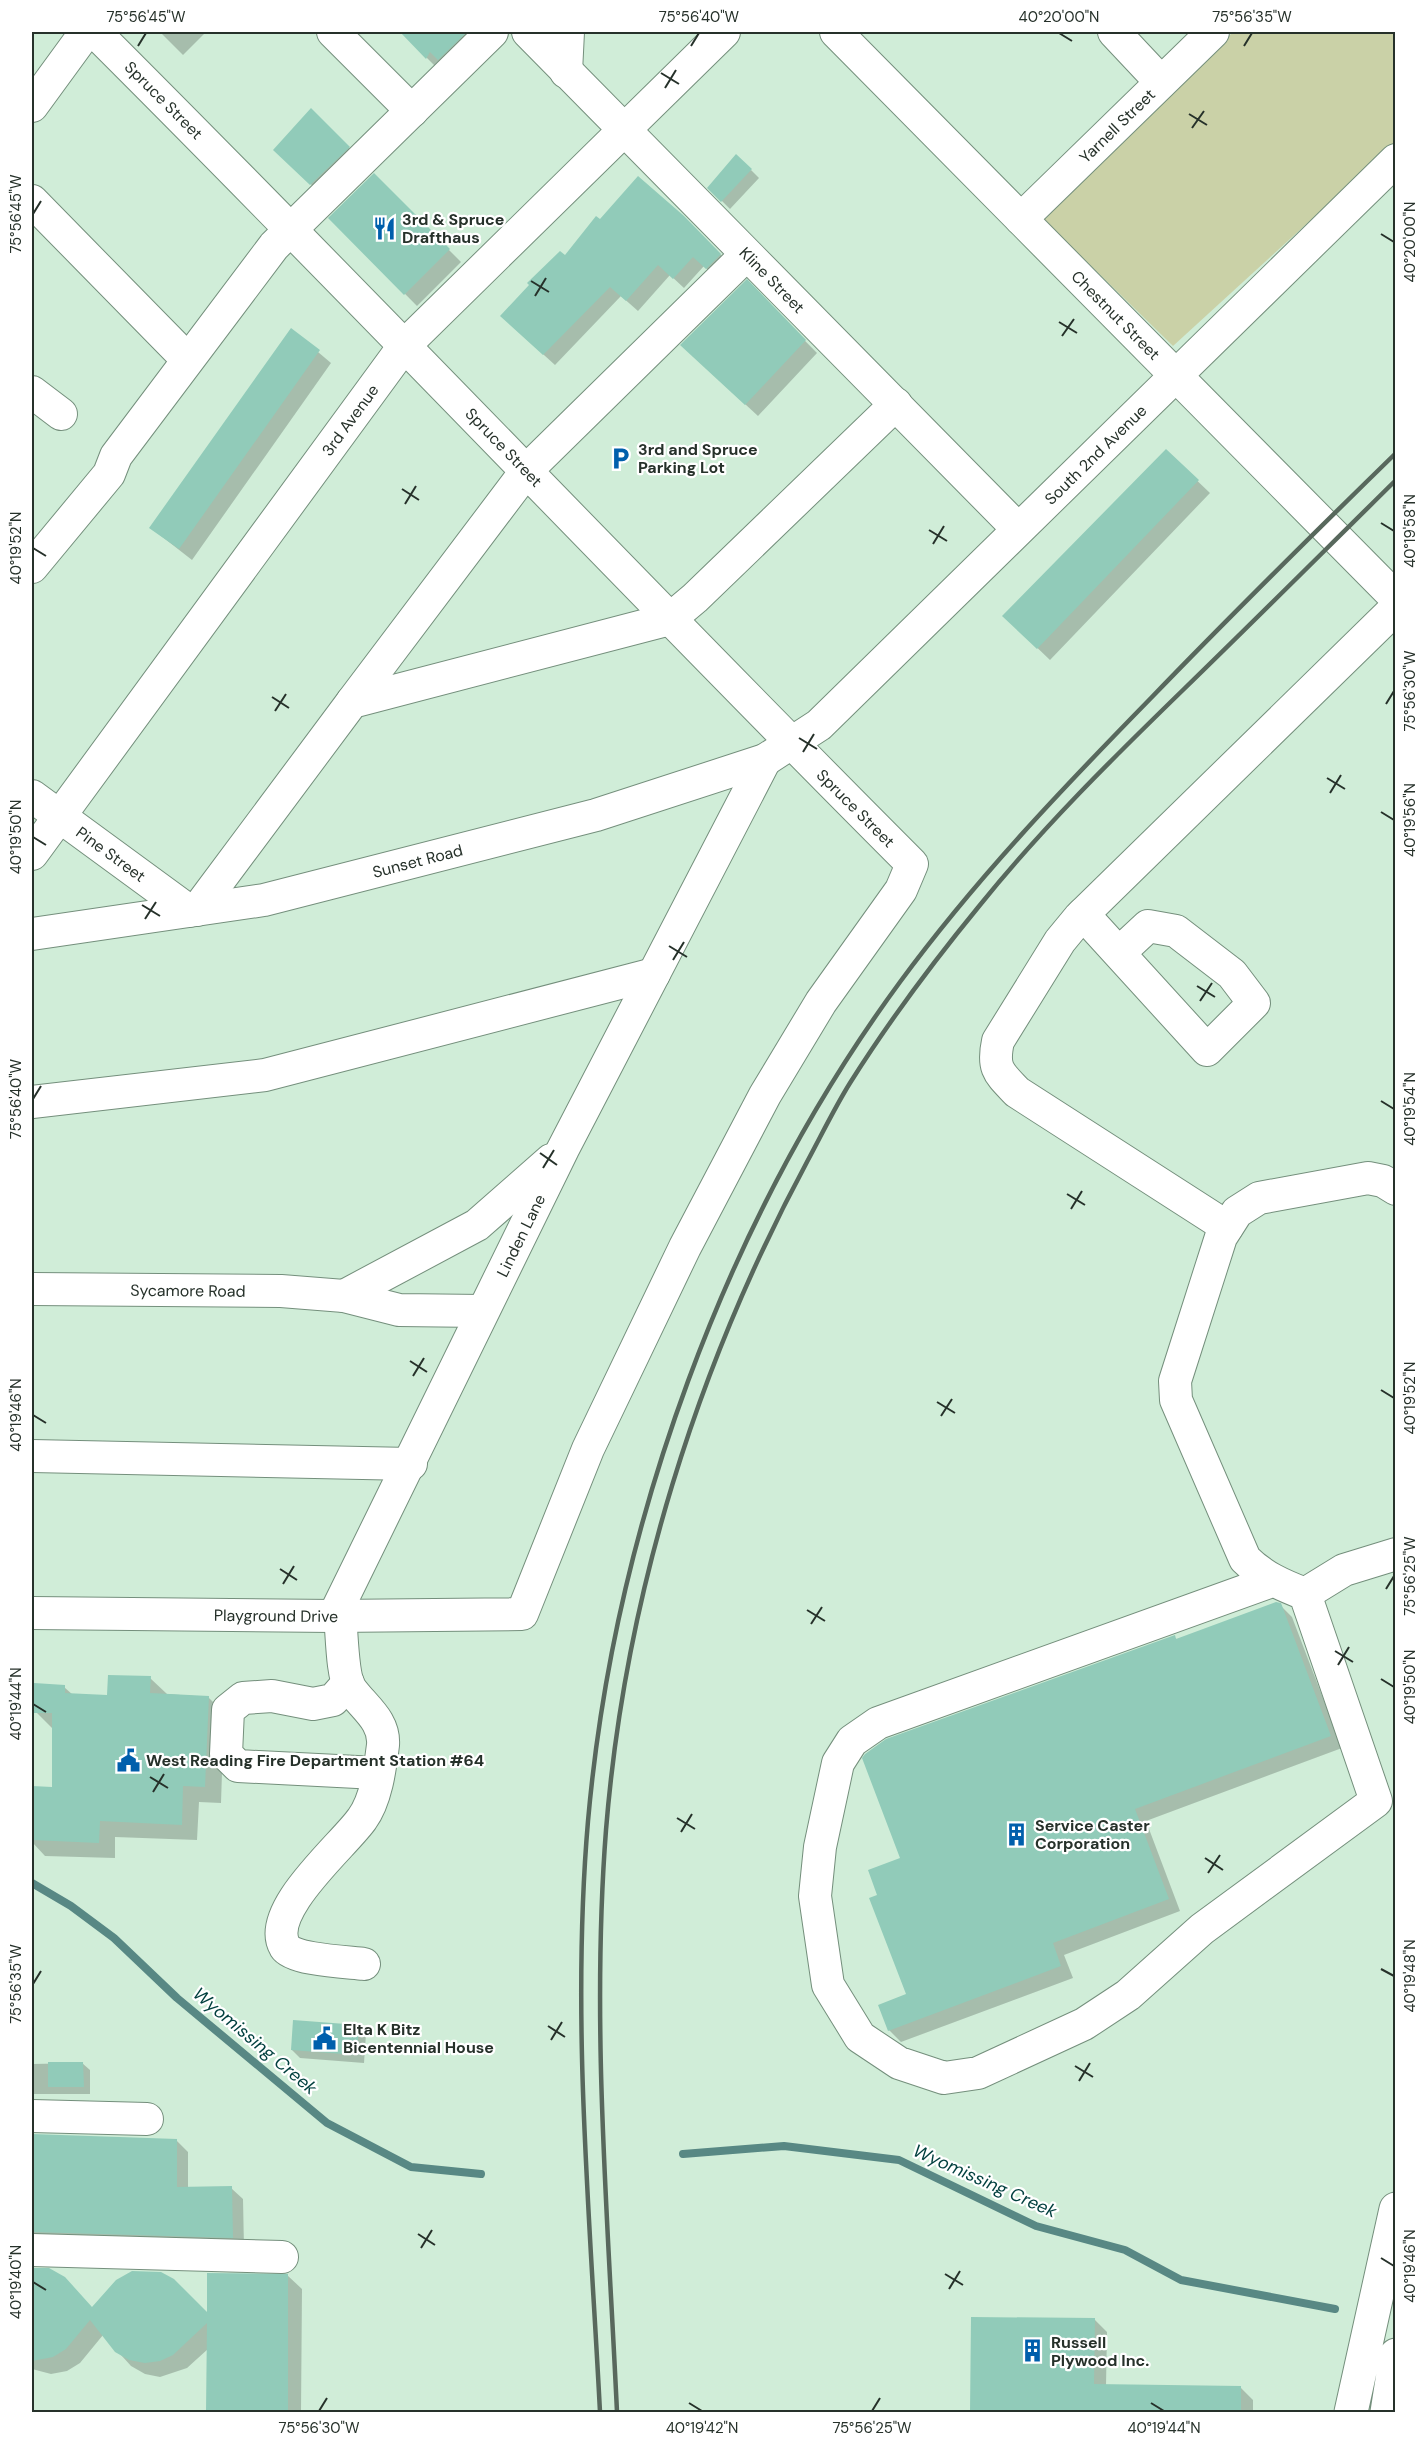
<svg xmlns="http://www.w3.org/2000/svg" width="1427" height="2444" font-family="'DM Sans',sans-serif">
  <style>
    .green { fill: #cad1a7 }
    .shadow { fill: #0003 }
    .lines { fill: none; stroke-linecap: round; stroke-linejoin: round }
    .stream { stroke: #588884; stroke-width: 8 }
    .building { fill: #91cbb9 }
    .minor-casing { stroke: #748f7c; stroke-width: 34 }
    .highway-casing { stroke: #748f7c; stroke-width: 35 }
    .minor { stroke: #fff; stroke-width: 32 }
    .highway { stroke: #fff; stroke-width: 33 }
    .rail { stroke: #58685d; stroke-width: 4.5 }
    .ticks { fill: none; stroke: #26312a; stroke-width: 2 }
    .labels { text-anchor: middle; stroke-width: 4.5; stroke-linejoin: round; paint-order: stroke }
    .street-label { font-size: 16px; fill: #26312a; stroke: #fff }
    .poi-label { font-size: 16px; font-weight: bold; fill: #26312a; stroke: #fff; text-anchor: start }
    .water-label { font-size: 18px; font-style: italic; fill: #003f3e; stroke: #fff }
    .neatline { fill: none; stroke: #26312a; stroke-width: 2 }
    .ticks-label { font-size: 15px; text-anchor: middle; fill: #26312a }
  </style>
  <rect width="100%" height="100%" fill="#d0edd8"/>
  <path class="green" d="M 1233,32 L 1395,32 L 1395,143 L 1173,346 L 1044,220 Z"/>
  <path class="shadow" d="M 160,32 L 206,32 L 183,55 Z
    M 401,32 L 475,32 L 438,69 Z
    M 311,110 L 356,155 L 319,192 L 275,150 Z
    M 751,170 L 759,178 L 730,209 L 709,188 Z
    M 374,175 L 461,262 L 417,306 L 330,218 Z
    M 683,217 L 731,265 L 717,279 L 704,266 L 684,288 L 670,275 L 638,311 L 621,296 L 555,365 L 512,326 L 565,258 L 600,221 Z
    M 747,282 L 817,353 L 758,416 L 694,357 Z
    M 292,330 L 331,363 L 192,560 L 151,528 Z
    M 1166,451 L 1210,493 L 1050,660 L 1004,616 Z
    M 1280,1605 L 1292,1617 L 1342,1748 L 1146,1821 L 1180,1911 L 1064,1955 L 1073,1978 L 901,2042 L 889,2030 L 907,1995 L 879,1895 L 902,1859 L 1174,1637 L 1178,1640 Z
    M 150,1678 L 167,1694 L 208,1697 L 224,1713 L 221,1803 L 199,1802 L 197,1840 L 115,1837 L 115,1858 L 45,1856 L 32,1842 L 32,1788 L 53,1789 L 52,1728 L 36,1712 L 64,1687 L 73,1695 L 108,1697 Z
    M 358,2026 L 366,2034 L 364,2063 L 300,2058 L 292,2050 Z
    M 82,2063 L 90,2070 L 90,2094 L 32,2094 L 32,2064 Z
    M 32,2135 L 176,2140 L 188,2152 L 188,2188 L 231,2188 L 243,2199 L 244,2248 L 32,2248 Z
    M 32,2268 L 49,2270 L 93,2309 L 208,2316 L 287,2275 L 302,2289 L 301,2412 L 208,2412 L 208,2349 L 187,2368 L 160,2377 L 145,2374 L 131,2366 L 103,2335 L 80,2363 L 67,2371 L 51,2374 L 32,2369 Z
    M 972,2318 L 1095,2320 L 1107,2332 L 1106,2386 L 1241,2388 L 1253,2400 L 1253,2412 L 971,2412 Z"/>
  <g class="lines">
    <path class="stream" d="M 32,1883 L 71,1906 L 114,1938 L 177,1998 L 327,2123 L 411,2167 L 481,2174
      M 683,2154 L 784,2146 L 899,2160 L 1036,2226 L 1125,2250 L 1181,2280 L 1335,2309"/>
  </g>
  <path class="building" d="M 400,32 L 467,32 L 438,60 L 430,52 L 426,59 Z
    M 311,108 L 350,147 L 310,185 L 273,150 Z
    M 736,154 L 752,169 L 721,202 L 707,188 Z
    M 374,173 L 450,249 L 404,295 L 328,218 Z
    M 638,176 L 684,216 L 721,254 L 706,269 L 693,257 L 673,279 L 658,265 L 626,301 L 610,287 L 543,355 L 500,316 L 529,285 L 527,283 L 560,251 L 565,255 L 596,216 L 600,219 Z
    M 747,279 L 806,340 L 745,405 L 680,345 Z
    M 291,328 L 320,350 L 179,549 L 149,528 Z
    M 1166,449 L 1199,480 L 1037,649 L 1002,616 Z
    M 1276,1602 L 1281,1603 L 1331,1736 L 1135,1809 L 1169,1899 L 1053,1943 L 1061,1966 L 888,2031 L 878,2005 L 906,1994 L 869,1898 L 877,1895 L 868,1870 L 900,1858 L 862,1758 L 865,1754 L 886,1739 L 1175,1635 L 1176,1639 Z
    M 108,1675 L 151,1676 L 150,1693 L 209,1696 L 205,1787 L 183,1786 L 182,1825 L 100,1821 L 99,1843 L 32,1840 L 32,1786 L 52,1787 L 52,1713 L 34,1713 L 34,1683 L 65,1685 L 65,1693 L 107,1695 Z
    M 293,2020 L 359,2025 L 357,2055 L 291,2050 Z
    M 48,2062 L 83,2062 L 84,2087 L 48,2087 Z
    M 32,2134 L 177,2139 L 177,2187 L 232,2186 L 233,2238 L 32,2232 Z
    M 32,2268 L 49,2268 L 65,2277 L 92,2307 L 116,2280 L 132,2271 L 161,2272 L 174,2279 L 207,2312 L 207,2273 L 288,2274 L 288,2412 L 206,2412 L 207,2323 L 173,2355 L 160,2361 L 145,2363 L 129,2360 L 115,2352 L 90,2320 L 66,2349 L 53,2357 L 32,2361 Z
    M 971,2317 L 1095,2318 L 1094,2384 L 1241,2386 L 1241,2412 L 970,2412 Z"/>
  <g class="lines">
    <defs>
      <g id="minor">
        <path d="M 333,32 L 412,111"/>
        <path id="s1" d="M 528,32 L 1018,529"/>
        <path id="s2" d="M 836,32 L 1396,598"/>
        <path d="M 1114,32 L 1161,82"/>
        <path d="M 566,72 L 568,32"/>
        <path d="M 32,106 L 86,32"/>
        <path d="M 32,201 L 187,359"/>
        <path id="s3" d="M 1021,219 L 1213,32"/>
        <path d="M 32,392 L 61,414"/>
        <path d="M 32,567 L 109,474 L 116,456 L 274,246 L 492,32"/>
        <path d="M 352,702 L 527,470 L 746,255"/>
        <path id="s4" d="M 32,796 L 189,911"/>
        <path id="s5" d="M 32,854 L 404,346 L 724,32"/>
        <path d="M 197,910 L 352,702 L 670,619 L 695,598 L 896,404"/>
        <path d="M 1083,914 L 1207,1050 L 1254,1003 L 1232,974 L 1176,931 L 1148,926 L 1119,953"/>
        <path id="s6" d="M 32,934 L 264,900 L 596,815 L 765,760 L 819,725 L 1396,160"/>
        <path d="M 32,1102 L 265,1075 L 654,974"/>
        <path d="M 1227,1227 L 1017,1092 C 999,1073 992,1069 998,1041 L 1060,941 L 1079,918 L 1396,608"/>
        <path id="s7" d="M 32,1289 L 281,1291 L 344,1296 L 399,1310 L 482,1311"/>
        <path d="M 344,1296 L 477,1225 L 551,1160"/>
        <path d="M 32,1456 L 411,1464"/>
        <path d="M 1272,1581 L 878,1723 L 852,1741 L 838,1763 L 820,1847 L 815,1896 L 828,1985 L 860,2037 L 899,2063 L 944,2078 L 978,2073 L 1084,2024 L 1128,1995 L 1202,1929 L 1376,1801 L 1305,1594 C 1282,1585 1263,1577 1245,1559 L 1176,1400 L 1175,1381 L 1221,1237 L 1237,1212 L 1259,1198 L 1368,1178 L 1383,1181 L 1396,1189"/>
        <path d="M 1305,1594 L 1344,1570 L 1396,1554"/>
        <path id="s8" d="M 32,1613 L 334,1616 L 522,1614 L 588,1449 L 685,1247 L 765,1095 L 821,1002 L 901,890 L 912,864 C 637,589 370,306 95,32"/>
        <path id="s9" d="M 334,1616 L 563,1149 L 765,760"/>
        <path d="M 340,1616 C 342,1633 342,1675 350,1688 C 363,1707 385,1720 383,1745 C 380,1769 376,1800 362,1819 C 344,1845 264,1911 285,1947 C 293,1960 349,1962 364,1964"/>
        <path d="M 348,1683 L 333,1700 L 313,1704 L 272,1696 L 243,1698 L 228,1710 L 226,1754 L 238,1766 L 377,1773"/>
        <path d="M 32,2116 L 147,2119"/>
        <path d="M 32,2250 L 282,2257"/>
      </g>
      <path id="highway" d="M 1351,2412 L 1396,2209
        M 1387,2412 L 1396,2355"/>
    </defs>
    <use href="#minor" class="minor-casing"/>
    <use href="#highway" class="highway-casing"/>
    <use href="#minor" class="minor"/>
    <use href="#highway" class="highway"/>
    <path class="rail" d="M 600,2412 C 590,2216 571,2018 588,1821 C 614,1528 725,1220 900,982 C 975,880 1062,789 1151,698 C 1231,615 1313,534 1396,453
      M 617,2412 C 608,2219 591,2023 606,1830 C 625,1595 697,1366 808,1160 C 822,1134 835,1107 850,1083 C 889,1021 934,961 980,905 C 1042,828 1113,758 1184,689 C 1255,620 1325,550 1396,480"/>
  </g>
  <path class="ticks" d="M 1059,33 L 1072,41M 138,46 L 146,33M 691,46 L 699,33M 1244,46 L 1252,33M 661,73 L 679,84M 665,88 L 676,70M 1189,114 L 1207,125M 1192,128 L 1204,111M 33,214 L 41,201M 1381,234 L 1394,242M 531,281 L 549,292M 535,296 L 546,278M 1059,322 L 1077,333M 1062,336 L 1074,319M 402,489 L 419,500M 405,504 L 416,486M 1381,523 L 1394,531M 929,530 L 947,541M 933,544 L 944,526M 33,548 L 46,556M 272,697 L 289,708M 1386,704 L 1394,691M 275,711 L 286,694M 799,738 L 817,749M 803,752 L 814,734M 1327,778 L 1345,789M 1330,793 L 1341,775M 1381,812 L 1394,820M 33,837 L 46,845M 142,905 L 160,916M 145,919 L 156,902M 669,946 L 687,957M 673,960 L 684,942M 1197,986 L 1215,997M 1200,1001 L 1212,983M 33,1099 L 41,1086M 1381,1101 L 1394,1109M 540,1153 L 557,1165M 543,1168 L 554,1150M 1067,1194 L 1085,1205M 1071,1209 L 1082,1191M 410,1361 L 427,1372M 413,1376 L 424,1358M 1381,1390 L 1394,1398M 937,1402 L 955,1413M 33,1415 L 46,1423M 941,1416 L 952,1399M 280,1569 L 297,1580M 283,1584 L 294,1566M 1386,1589 L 1394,1576M 807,1610 L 825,1621M 811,1624 L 822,1607M 1335,1651 L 1353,1662M 1338,1665 L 1349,1647M 1381,1679 L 1394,1687M 33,1704 L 46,1712M 150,1777 L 168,1788M 153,1792 L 164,1774M 677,1818 L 695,1829M 681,1832 L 692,1814M 1205,1858 L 1223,1870M 1208,1873 L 1220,1855M 1381,1969 L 1394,1976M 33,1984 L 41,1971M 548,2026 L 565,2037M 551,2040 L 562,2022M 1075,2066 L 1093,2077M 1079,2081 L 1090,2063M 418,2234 L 435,2245M 421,2248 L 432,2230M 1381,2258 L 1394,2266M 945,2274 L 963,2285M 33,2282 L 46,2290M 949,2289 L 960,2271M 689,2403 L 702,2411M 1151,2403 L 1164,2411M 319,2411 L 327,2398M 872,2411 L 880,2398"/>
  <defs>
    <symbol id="restaurant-bare" viewBox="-9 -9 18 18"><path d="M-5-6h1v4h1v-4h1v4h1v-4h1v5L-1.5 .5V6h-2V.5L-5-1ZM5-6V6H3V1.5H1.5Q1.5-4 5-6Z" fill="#005fac" stroke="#fff" stroke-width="2.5" paint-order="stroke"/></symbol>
    <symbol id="parking-bare" viewBox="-9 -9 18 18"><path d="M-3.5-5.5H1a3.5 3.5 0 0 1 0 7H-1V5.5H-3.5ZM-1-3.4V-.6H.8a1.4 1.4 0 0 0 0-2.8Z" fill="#005fac" stroke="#fff" stroke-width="2.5" paint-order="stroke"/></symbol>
    <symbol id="civic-bare" viewBox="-9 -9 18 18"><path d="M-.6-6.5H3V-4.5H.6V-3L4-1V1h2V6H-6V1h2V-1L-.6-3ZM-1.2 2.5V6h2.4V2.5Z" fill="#005fac" stroke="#fff" stroke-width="2.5" paint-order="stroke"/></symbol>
    <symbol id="building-bare" viewBox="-9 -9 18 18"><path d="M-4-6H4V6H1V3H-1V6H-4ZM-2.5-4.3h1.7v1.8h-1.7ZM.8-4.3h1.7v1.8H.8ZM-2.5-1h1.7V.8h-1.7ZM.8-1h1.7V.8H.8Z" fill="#005fac" stroke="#fff" stroke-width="2.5" paint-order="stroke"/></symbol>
  </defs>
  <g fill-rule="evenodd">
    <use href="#restaurant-bare" x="368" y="212" width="33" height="33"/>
    <use href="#parking-bare" x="604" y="442" width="33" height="33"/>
    <use href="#civic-bare" x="112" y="1744" width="33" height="33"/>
    <use href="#building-bare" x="1000" y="1818" width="33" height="33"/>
    <use href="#civic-bare" x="308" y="2022" width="33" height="33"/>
    <use href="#building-bare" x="1016" y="2334" width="33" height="33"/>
  </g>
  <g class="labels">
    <g class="street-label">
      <text transform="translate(164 100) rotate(45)" y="6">Spruce Street</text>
      <text dy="6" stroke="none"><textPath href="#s3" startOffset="134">Yarnell Street</textPath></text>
      <text dy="6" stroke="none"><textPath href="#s1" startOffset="348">Kline Street</textPath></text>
      <text dy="6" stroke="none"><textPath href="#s2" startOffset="398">Chestnut Street</textPath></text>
      <text dy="6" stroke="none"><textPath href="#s5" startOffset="538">3rd Avenue</textPath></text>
      <text transform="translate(504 447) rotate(46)" y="6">Spruce Street</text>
      <text dy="6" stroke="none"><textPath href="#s6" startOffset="1206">South 2nd Avenue</textPath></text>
      <text transform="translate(856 808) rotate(45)" y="6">Spruce Street</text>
      <text dy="6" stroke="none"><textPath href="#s4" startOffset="98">Pine Street</textPath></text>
      <text dy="6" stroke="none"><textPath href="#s6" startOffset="393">Sunset Road</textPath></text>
      <text dy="6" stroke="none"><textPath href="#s9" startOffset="424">Linden Lane</textPath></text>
      <text dy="6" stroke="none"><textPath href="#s7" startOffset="156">Sycamore Road</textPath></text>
      <text dy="6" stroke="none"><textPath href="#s8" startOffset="244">Playground Drive</textPath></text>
    </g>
    <g class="poi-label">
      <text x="402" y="225">3rd &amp; Spruce<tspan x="402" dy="18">Drafthaus</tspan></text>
      <text x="638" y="455">3rd and Spruce<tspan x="638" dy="18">Parking Lot</tspan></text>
      <text x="146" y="1766">West Reading Fire Department Station #64</text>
      <text x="1035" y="1831">Service Caster<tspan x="1035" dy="18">Corporation</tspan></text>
      <text x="343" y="2035">Elta K Bitz<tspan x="343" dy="18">Bicentennial House</tspan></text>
      <text x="1051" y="2348">Russell<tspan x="1051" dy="18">Plywood Inc.</tspan></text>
    </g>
    <g class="water-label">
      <text transform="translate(255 2041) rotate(40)" y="6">Wyomissing Creek</text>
      <text transform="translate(985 2181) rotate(24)" y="6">Wyomissing Creek</text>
    </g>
  </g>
  <rect width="1427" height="2444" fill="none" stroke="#ffffff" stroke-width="66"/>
  <rect x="33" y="33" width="1361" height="2378" class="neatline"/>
  <g class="ticks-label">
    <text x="146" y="22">75°56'45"W</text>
    <text x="699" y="22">75°56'40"W</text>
    <text x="1059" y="22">40°20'00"N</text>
    <text x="1252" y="22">75°56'35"W</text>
    <text transform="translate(16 214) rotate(-90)" y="5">75°56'45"W</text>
    <text transform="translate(1410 242) rotate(-90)" y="5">40°20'00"N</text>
    <text transform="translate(1410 531) rotate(-90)" y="5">40°19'58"N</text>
    <text transform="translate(16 548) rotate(-90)" y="5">40°19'52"N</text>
    <text transform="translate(1410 691) rotate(-90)" y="5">75°56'30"W</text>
    <text transform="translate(1410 820) rotate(-90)" y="5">40°19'56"N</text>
    <text transform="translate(16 837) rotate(-90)" y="5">40°19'50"N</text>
    <text transform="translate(16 1099) rotate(-90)" y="5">75°56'40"W</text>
    <text transform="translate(1410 1109) rotate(-90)" y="5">40°19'54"N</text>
    <text transform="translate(1410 1398) rotate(-90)" y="5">40°19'52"N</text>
    <text transform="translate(16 1415) rotate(-90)" y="5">40°19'46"N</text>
    <text transform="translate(1410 1576) rotate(-90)" y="5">75°56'25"W</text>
    <text transform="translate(1410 1687) rotate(-90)" y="5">40°19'50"N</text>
    <text transform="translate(16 1704) rotate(-90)" y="5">40°19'44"N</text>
    <text transform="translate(1410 1976) rotate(-90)" y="5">40°19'48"N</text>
    <text transform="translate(16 1984) rotate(-90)" y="5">75°56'35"W</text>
    <text transform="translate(1410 2266) rotate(-90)" y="5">40°19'46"N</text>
    <text transform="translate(16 2282) rotate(-90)" y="5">40°19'40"N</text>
    <text x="319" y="2433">75°56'30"W</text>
    <text x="702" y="2433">40°19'42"N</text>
    <text x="872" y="2433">75°56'25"W</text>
    <text x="1164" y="2433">40°19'44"N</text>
  </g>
</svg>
